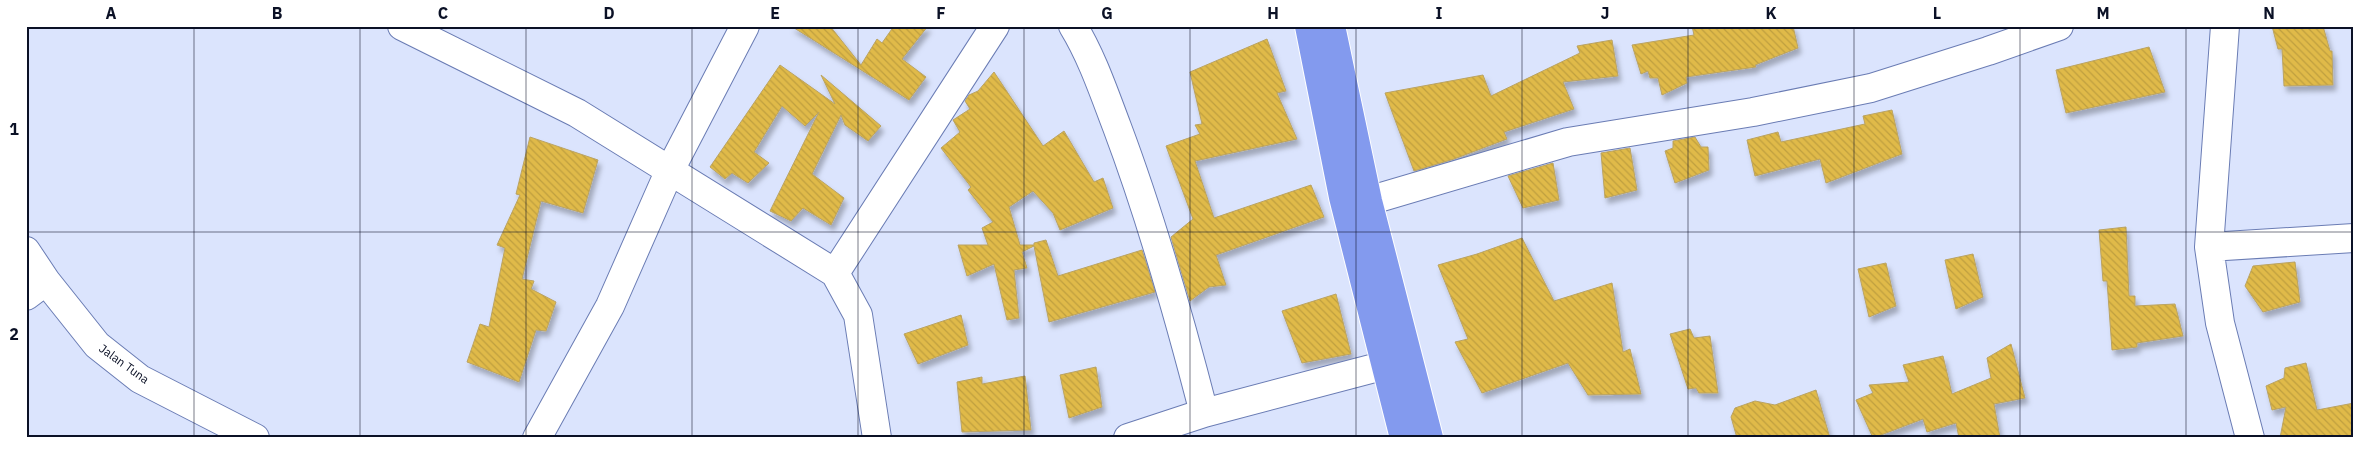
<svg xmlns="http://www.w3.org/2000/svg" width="2380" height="464" font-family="'IBM Plex Sans',sans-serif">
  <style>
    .building { fill: url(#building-back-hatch); stroke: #baa363; filter: url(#shadow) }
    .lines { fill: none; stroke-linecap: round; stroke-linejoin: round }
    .minor-casing { stroke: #6a7cb4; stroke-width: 30 }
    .trunk-casing { stroke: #fff; stroke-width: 30 }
    .minor { stroke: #fff; stroke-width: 28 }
    .trunk { stroke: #839aee; stroke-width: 28 }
    .grid { fill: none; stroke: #0b1126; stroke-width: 1; stroke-opacity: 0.55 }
    .labels { text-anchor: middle; stroke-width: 4.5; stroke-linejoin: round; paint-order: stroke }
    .street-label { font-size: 12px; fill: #0b1126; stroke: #fff }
    .neatline { fill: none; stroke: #0b1126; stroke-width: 2 }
    .grid-label { font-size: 16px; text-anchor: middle; font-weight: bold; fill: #0b1126 }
  </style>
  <defs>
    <pattern id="building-back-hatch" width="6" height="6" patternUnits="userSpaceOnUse" patternTransform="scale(1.25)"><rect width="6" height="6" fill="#e0ba49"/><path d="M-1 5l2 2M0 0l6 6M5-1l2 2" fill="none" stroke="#bf9f40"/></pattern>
    <filter id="shadow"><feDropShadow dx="3" dy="5.5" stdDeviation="2.5" flood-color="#0004"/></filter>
  </defs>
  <rect width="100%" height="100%" fill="#dbe4fd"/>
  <path class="building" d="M 791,26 L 830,26 L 861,65 L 877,39 L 882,43 L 894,26 L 928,26 L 902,59 L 926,77 L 909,100 Z
    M 1692,26 L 1793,26 L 1798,48 L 1755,65 L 1756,67 L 1686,77 L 1687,83 L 1662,95 L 1658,78 L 1650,78 L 1648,71 L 1641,74 L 1632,45 L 1694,35 Z
    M 2272,26 L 2323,26 L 2330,51 L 2332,51 L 2333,85 L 2284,86 L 2282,49 L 2278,49 Z
    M 1267,39 L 1286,91 L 1277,93 L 1297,139 L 1195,161 L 1214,218 L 1311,185 L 1324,217 L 1216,255 L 1226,285 L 1209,287 L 1190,301 L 1171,237 L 1193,219 L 1166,146 L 1200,134 L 1195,125 L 1202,124 L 1190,72 Z
    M 1612,40 L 1618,76 L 1563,82 L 1574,109 L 1504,132 L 1507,139 L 1454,159 L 1414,171 L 1385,93 L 1483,75 L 1491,96 L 1580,53 L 1577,46 Z
    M 2149,47 L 2165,92 L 2066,113 L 2056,70 Z
    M 780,65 L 835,104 L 821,75 L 881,126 L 868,141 L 845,125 L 841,115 L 812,174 L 844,198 L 831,225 L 803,208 L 791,221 L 770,211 L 819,112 L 805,126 L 782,106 L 754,152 L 769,163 L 748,183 L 732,173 L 725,179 L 710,167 Z
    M 994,72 L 1043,146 L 1064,131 L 1094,182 L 1103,178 L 1113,208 L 1060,230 L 1053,213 L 1033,191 L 1009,207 L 1020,245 L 1034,245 L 1034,243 L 1046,240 L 1058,276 L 1142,250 L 1155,292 L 1049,322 L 1034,246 L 1022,252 L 1027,268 L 1014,270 L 1019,318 L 1007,320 L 994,264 L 967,276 L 958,245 L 988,245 L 982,228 L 993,222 L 968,190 L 971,187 L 941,148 L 960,132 L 953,120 L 970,109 L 965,101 L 969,95 L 978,91 Z
    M 1892,110 L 1902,154 L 1826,183 L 1820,159 L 1755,176 L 1747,140 L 1778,132 L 1781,142 L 1865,124 L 1863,116 Z
    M 530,137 L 598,160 L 583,213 L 541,201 L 522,279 L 534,281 L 531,289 L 556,302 L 546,331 L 536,330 L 519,382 L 467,362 L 480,324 L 489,327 L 505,248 L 497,245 L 520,195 L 516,194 Z
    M 1695,137 L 1701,147 L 1708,147 L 1709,170 L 1675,183 L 1665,151 L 1673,148 L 1673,141 Z
    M 1630,148 L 1637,190 L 1605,198 L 1601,153 Z
    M 1553,163 L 1559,200 L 1523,208 L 1508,176 Z
    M 2126,227 L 2129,296 L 2135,296 L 2135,306 L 2175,304 L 2183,336 L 2137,343 L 2137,347 L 2112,350 L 2107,281 L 2103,281 L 2099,230 Z
    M 1522,238 L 1554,301 L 1612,283 L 1623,352 L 1630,349 L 1641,394 L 1588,395 L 1568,363 L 1482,393 L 1455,342 L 1468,339 L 1438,265 L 1477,254 Z
    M 1973,254 L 1983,297 L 1956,309 L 1945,260 Z
    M 2295,262 L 2300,302 L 2263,312 L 2245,286 L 2253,266 Z
    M 1886,263 L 1896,306 L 1869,317 L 1858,269 Z
    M 1336,294 L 1351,354 L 1302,363 L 1282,311 Z
    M 961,315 L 968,345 L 918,364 L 904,334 Z
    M 1690,329 L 1694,338 L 1710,336 L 1718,393 L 1699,393 L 1696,388 L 1688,389 L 1670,334 Z
    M 2011,344 L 2025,398 L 1994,404 L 2000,438 L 1959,438 L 1956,423 L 1927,432 L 1923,419 L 1873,438 L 1856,400 L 1873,393 L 1869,385 L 1909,382 L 1903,365 L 1943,356 L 1952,394 L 1991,378 L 1987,358 Z
    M 2306,363 L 2317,410 L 2354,403 L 2354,438 L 2280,438 L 2286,407 L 2272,410 L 2266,386 L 2284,378 L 2285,368 Z
    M 1096,367 L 1102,407 L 1069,418 L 1060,375 Z
    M 1025,376 L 1031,430 L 962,432 L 957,382 L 982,377 L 982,384 Z
    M 1816,390 L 1830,438 L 1737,438 L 1731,417 L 1735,408 L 1755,401 L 1775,405 Z"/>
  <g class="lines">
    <defs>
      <path id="minor" d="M 402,26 L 577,113 L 835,273 L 858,315 L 877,438
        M 1073,26 C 1092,57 1104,93 1117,127 C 1152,220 1179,316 1204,413
        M 2225,26 L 2209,247 L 2220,323 L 2250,438
        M 1368,201 L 1568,142 L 1753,112 L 1871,88 L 1988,51 L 2059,26
        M 2209,247 L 2354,238
        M 26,251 L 46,281 L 97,345 L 140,379 L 255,438
        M 835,273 L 995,26
        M 26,296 L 46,281
        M 537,438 L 610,306 L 669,172 L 745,26
        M 1128,438 L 1204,413 L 1386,365"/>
      <path id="trunk" d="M 1309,26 L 1343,197 L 1404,438
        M 1331,26 L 1368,201 L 1429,438"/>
    </defs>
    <use href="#minor" class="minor-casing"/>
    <use href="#trunk" class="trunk-casing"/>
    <use href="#minor" class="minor"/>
    <use href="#trunk" class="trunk"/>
  </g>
  <path class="grid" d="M 194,26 L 194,438M 360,26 L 360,438M 526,26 L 526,438M 692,26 L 692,438M 858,26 L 858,438M 1024,26 L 1024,438M 1190,26 L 1190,438M 1356,26 L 1356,438M 1522,26 L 1522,438M 1688,26 L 1688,438M 1854,26 L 1854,438M 2020,26 L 2020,438M 2186,26 L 2186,438M 26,232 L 2354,232"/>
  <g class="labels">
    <g class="street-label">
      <text transform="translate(124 364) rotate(36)" y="4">Jalan Tuna</text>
    </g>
  </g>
  <rect width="2380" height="464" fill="none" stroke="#ffffff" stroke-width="55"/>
  <rect x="28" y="28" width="2324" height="408" class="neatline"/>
  <g class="grid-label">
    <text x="111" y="19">A</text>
    <text x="277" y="19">B</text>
    <text x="443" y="19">C</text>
    <text x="609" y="19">D</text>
    <text x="775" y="19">E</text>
    <text x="941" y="19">F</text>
    <text x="1107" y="19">G</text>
    <text x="1273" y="19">H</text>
    <text x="1439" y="19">I</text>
    <text x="1605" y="19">J</text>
    <text x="1771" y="19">K</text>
    <text x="1937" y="19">L</text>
    <text x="2103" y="19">M</text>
    <text x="2269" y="19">N</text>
    <text x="14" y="135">1</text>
    <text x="14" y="340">2</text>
  </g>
</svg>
